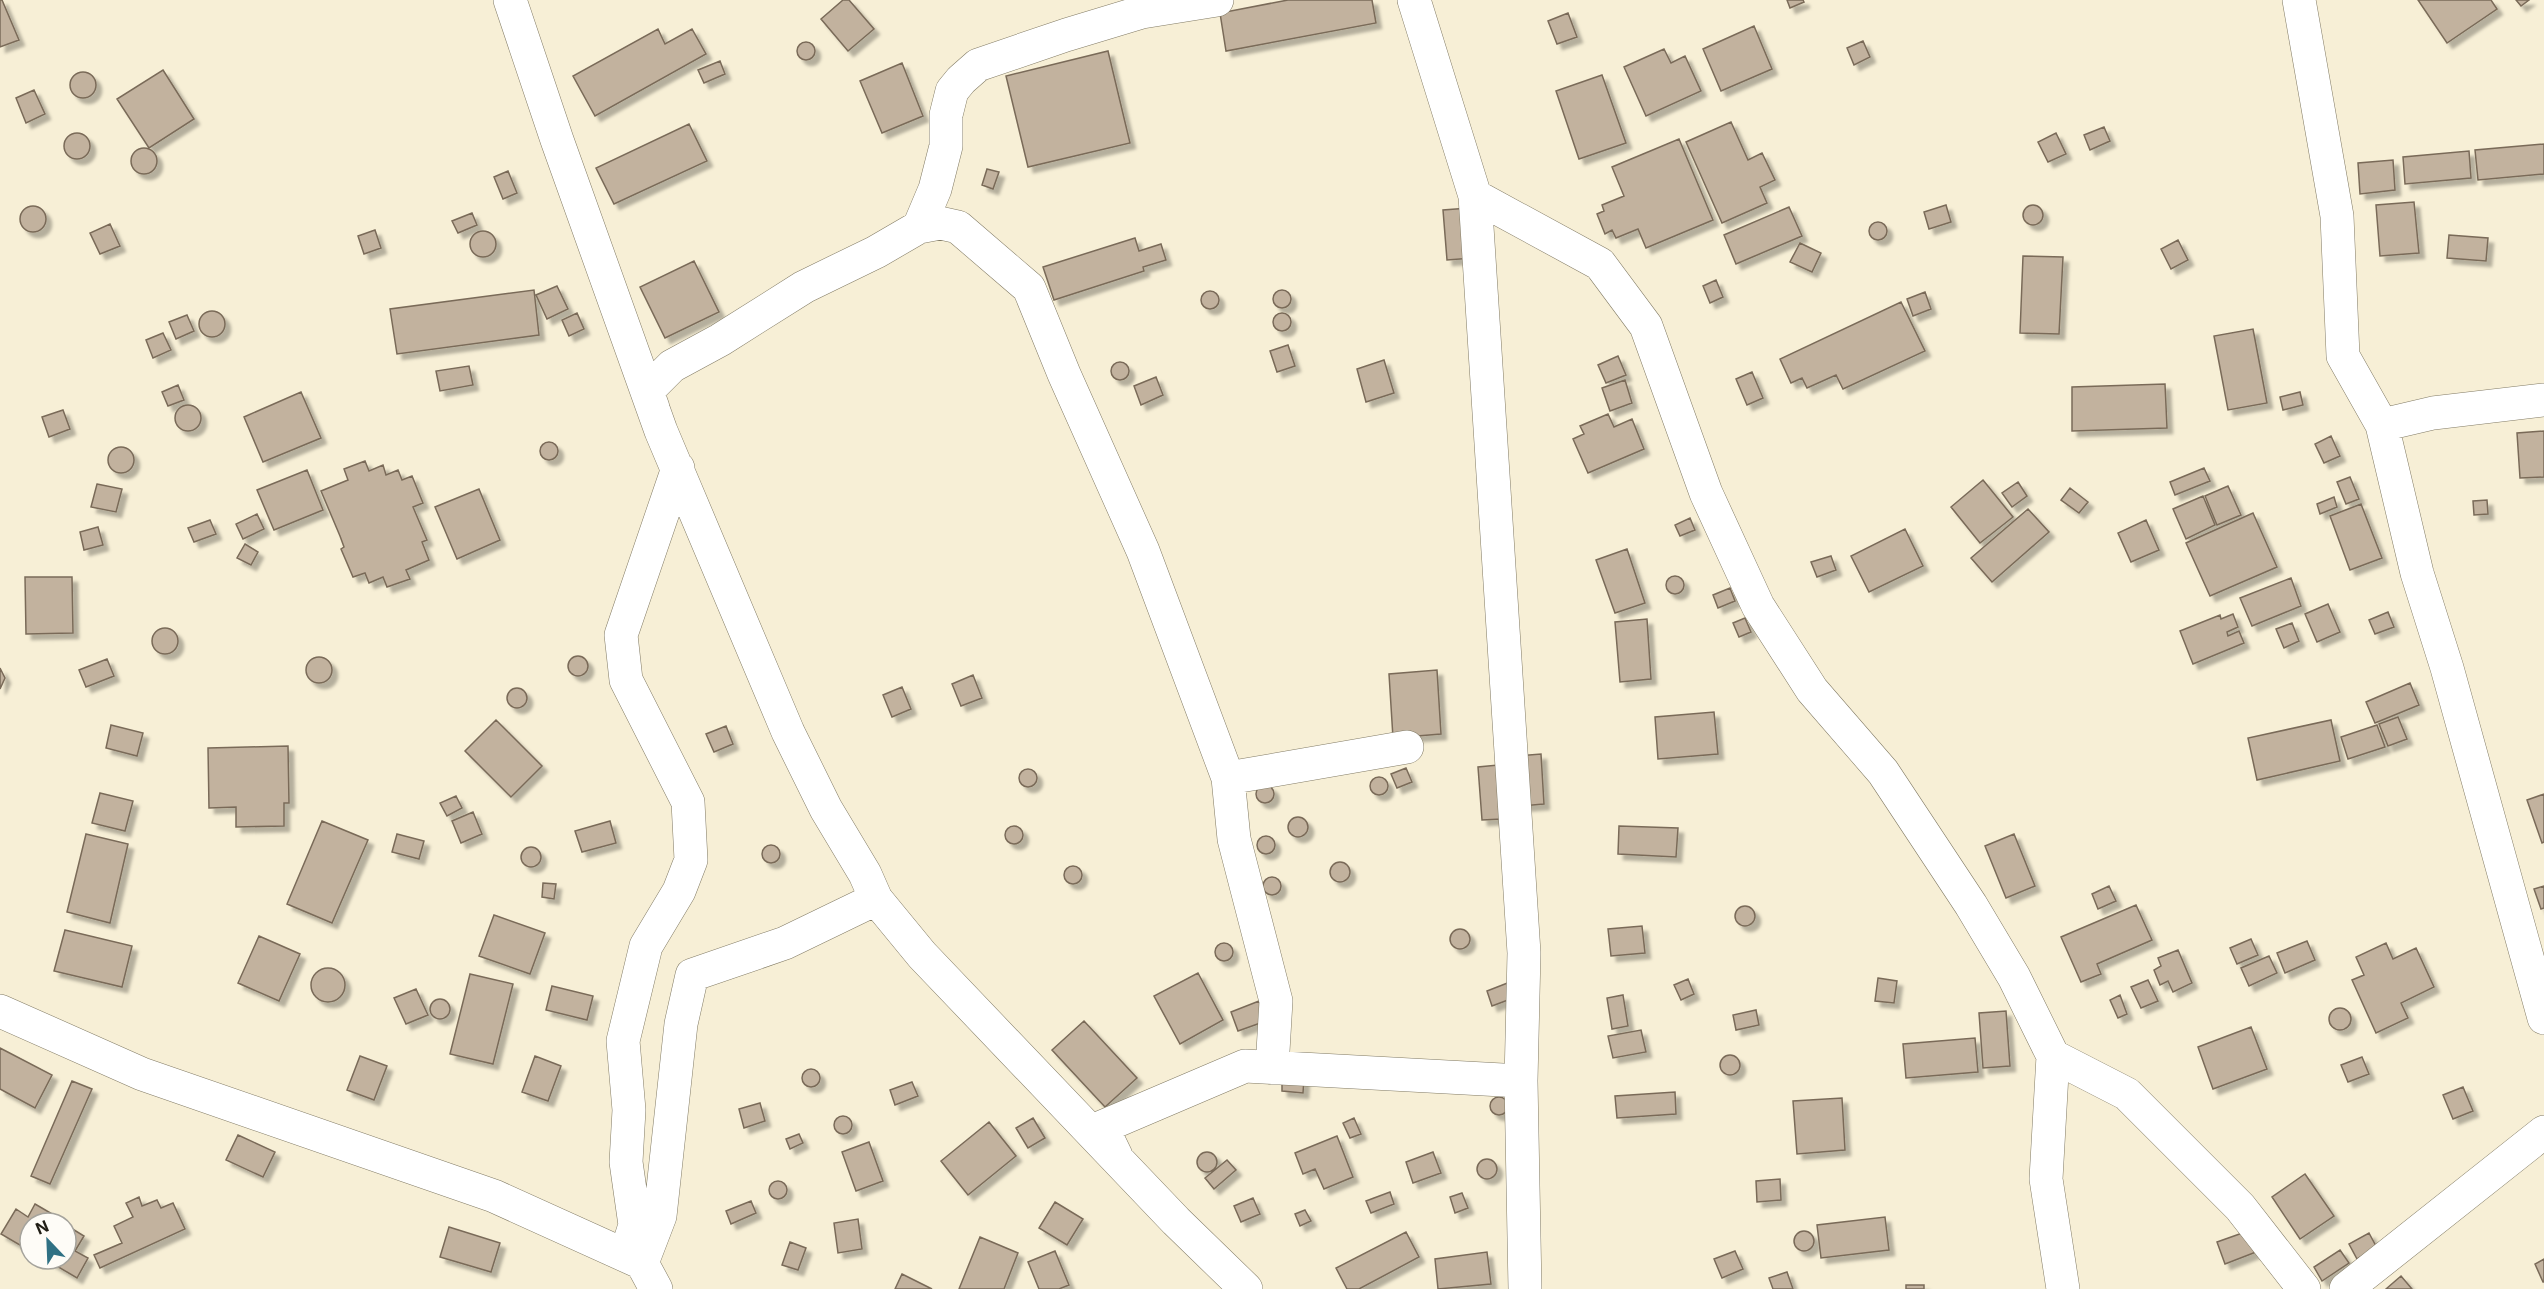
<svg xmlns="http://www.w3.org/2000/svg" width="2544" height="1289" font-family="Inter,sans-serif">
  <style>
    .building { fill: #c2b29e; stroke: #7a6b59; stroke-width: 1.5; filter: url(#shadow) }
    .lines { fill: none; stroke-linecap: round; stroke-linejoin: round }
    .minor-casing { stroke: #827b65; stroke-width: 34 }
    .minor { stroke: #fff; stroke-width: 33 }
  </style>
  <defs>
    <filter id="shadow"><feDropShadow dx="5.5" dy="5.5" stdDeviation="1.5" flood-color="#0004"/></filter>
  </defs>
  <rect width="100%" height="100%" fill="#f7efd6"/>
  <path class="building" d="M 0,0 L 2,0 L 19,40 L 0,47 Z
    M 843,0 L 849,0 L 874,29 L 848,51 L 821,19 Z
    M 1288,0 L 1372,0 L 1376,23 L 1226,51 L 1220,13 Z
    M 1787,0 L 1803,0 L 1804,2 L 1790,8 Z
    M 2418,0 L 2491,0 L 2497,9 L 2447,43 Z
    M 2516,0 L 2529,0 L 2521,6 Z
    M 1568,13 L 1577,37 L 1557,44 L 1548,21 Z
    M 1754,26 L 1772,69 L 1721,91 L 1703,49 Z
    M 658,29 L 665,44 L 692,29 L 706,54 L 595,116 L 573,76 Z
    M 1863,41 L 1870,57 L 1854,65 L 1847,48 Z
    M797 51a9 9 0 1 1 18 0a9 9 0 1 1-18 0Z
    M 1664,49 L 1671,63 L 1685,56 L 1701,91 L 1646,116 L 1624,67 Z
    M 1108,51 L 1130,143 L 1028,167 L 1006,76 Z
    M 720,61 L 725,74 L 704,83 L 698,70 Z
    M 902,63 L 923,116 L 882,133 L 860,81 Z
    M 163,70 L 194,119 L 149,148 L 117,99 Z
    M70 85a13 13 0 1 1 26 0a13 13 0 1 1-26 0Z
    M 1602,75 L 1626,143 L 1579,159 L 1556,91 Z
    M 34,90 L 45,114 L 26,123 L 16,98 Z
    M 1731,122 L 1748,160 L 1762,153 L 1775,180 L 1760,187 L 1767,203 L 1722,223 L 1686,142 Z
    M 689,124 L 707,161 L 614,204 L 596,168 Z
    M 2104,127 L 2110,141 L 2090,150 L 2084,135 Z
    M64 146a13 13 0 1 1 26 0a13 13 0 1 1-26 0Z
    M 2056,133 L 2066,154 L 2048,162 L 2038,142 Z
    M 1679,139 L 1713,220 L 1646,248 L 1638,229 L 1616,238 L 1612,230 L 1605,234 L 1597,214 L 1604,211 L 1602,205 L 1624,196 L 1612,167 Z
    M 2544,144 L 2544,174 L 2478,180 L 2475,150 Z
    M131 161a13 13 0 1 1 26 0a13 13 0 1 1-26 0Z
    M 2469,151 L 2471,178 L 2405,184 L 2403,157 Z
    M 2393,160 L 2395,190 L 2360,194 L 2358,163 Z
    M 987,169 L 999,172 L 993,189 L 982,185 Z
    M 508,171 L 517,193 L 503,199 L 494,177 Z
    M 2414,202 L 2419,253 L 2380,256 L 2376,205 Z
    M 1946,205 L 1951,222 L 1929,229 L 1924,212 Z
    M2023 215a10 10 0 1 1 20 0a10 10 0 1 1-20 0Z
    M20 219a13 13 0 1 1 26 0a13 13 0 1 1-26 0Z
    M 1482,207 L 1486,257 L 1447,260 L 1443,210 Z
    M 1789,207 L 1802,236 L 1736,264 L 1724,235 Z
    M 472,213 L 477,225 L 458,233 L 452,221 Z
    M1869 231a9 9 0 1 1 18 0a9 9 0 1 1-18 0Z
    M 110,224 L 120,246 L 100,254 L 90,233 Z
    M 375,230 L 381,248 L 364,254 L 358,236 Z
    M470 244a13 13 0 1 1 26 0a13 13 0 1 1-26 0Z
    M 2449,235 L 2488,238 L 2486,261 L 2447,258 Z
    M 1135,238 L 1139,251 L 1161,244 L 1166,260 L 1143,267 L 1144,271 L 1054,300 L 1043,267 Z
    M 2178,240 L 2188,260 L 2171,269 L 2161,249 Z
    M 1800,243 L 1821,253 L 1812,272 L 1790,262 Z
    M 2023,256 L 2063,257 L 2059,334 L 2020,333 Z
    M 694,261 L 719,312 L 665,338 L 640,287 Z
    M 1716,280 L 1723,297 L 1710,303 L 1703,286 Z
    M 557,286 L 568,309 L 547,319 L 536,295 Z
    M1273 299a9 9 0 1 1 18 0a9 9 0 1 1-18 0Z
    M 534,290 L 539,335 L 397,354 L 390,309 Z
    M1201 300a9 9 0 1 1 18 0a9 9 0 1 1-18 0Z
    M 1925,292 L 1931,309 L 1913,316 L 1907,299 Z
    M 1901,302 L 1925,351 L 1843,389 L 1836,375 L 1807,388 L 1802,378 L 1791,383 L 1780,359 Z
    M199 324a13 13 0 1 1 26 0a13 13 0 1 1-26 0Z
    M1273 322a9 9 0 1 1 18 0a9 9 0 1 1-18 0Z
    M 577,313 L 584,329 L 569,336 L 562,320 Z
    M 187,315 L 194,331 L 176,339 L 169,322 Z
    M 2253,329 L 2267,403 L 2228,410 L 2214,336 Z
    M 163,333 L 171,350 L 153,358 L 146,340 Z
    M 1288,345 L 1295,366 L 1277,372 L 1270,351 Z
    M 1618,356 L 1626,375 L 1606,383 L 1598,365 Z
    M 1384,360 L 1394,393 L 1366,402 L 1357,369 Z
    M1111 371a9 9 0 1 1 18 0a9 9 0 1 1-18 0Z
    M 469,366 L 473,385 L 440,391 L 436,371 Z
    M 1752,372 L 1763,398 L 1747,405 L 1736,379 Z
    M 1156,377 L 1163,395 L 1141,405 L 1134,386 Z
    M 1625,380 L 1632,403 L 1610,411 L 1602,388 Z
    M 2165,384 L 2167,428 L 2072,431 L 2072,387 Z
    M 178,385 L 184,400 L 168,406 L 162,392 Z
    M 301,392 L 321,438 L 263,462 L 244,417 Z
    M 2300,392 L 2303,405 L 2283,410 L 2280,397 Z
    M175 418a13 13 0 1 1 26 0a13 13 0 1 1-26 0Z
    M 63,410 L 70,429 L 49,437 L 42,417 Z
    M 1608,414 L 1614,427 L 1632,419 L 1644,449 L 1588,473 L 1573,439 L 1584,434 L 1580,426 Z
    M 2544,431 L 2544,477 L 2520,478 L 2517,433 Z
    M 2331,436 L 2340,456 L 2324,463 L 2315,444 Z
    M540 451a9 9 0 1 1 18 0a9 9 0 1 1-18 0Z
    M108 460a13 13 0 1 1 26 0a13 13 0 1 1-26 0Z
    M 365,461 L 369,471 L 383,465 L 386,475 L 398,470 L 402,480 L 412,476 L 423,503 L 413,507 L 427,540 L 422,542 L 429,560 L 406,570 L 410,579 L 387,587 L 383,577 L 369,583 L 365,573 L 353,577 L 341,549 L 344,547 L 340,536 L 321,491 L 348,480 L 344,469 Z
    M 2204,468 L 2210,481 L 2175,495 L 2170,482 Z
    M 307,470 L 323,510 L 274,530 L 257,490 Z
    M 2350,477 L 2359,499 L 2346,504 L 2337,482 Z
    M 1983,480 L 2013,517 L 1980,543 L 1951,507 Z
    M 2018,482 L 2027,496 L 2012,507 L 2002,493 Z
    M 97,484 L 122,489 L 116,512 L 91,507 Z
    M 2228,486 L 2241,515 L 2217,525 L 2205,496 Z
    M 2070,488 L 2088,502 L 2079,513 L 2061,500 Z
    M 479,489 L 500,540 L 457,559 L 435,507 Z
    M 2203,496 L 2215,525 L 2186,539 L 2173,509 Z
    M 2334,497 L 2337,507 L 2320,514 L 2317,504 Z
    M 2487,500 L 2488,514 L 2474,515 L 2473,501 Z
    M 2361,504 L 2382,558 L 2350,570 L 2330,516 Z
    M 2028,509 L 2049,532 L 1992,582 L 1971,558 Z
    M 2253,513 L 2277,567 L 2210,596 L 2186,543 Z
    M 257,514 L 264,529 L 243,539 L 236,524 Z
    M 1690,518 L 1695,530 L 1680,536 L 1675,525 Z
    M 210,520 L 216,534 L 194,542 L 188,528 Z
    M 2146,520 L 2159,550 L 2131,562 L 2118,533 Z
    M 98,527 L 103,545 L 84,550 L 80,532 Z
    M 1905,529 L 1923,566 L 1869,592 L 1851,556 Z
    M 245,544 L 258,552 L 251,565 L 237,558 Z
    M 1627,549 L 1645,603 L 1615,613 L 1596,560 Z
    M 1831,556 L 1836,570 L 1817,577 L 1811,562 Z
    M1666 585a9 9 0 1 1 18 0a9 9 0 1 1-18 0Z
    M 25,577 L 72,577 L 73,633 L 26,634 Z
    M 2291,578 L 2301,606 L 2252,626 L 2240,598 Z
    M 1730,588 L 1735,601 L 1718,608 L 1713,595 Z
    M 2328,604 L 2340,632 L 2317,642 L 2305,614 Z
    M 2388,612 L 2394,627 L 2375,634 L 2369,620 Z
    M 2233,614 L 2238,627 L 2227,632 L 2228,636 L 2239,631 L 2244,643 L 2193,664 L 2180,631 L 2220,615 L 2221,619 Z
    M 1745,618 L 1751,632 L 1739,637 L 1733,623 Z
    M 1647,619 L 1651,679 L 1620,682 L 1615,622 Z
    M 2292,623 L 2299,641 L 2284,648 L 2276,629 Z
    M152 641a13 13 0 1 1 26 0a13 13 0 1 1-26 0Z
    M568 666a10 10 0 1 1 20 0a10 10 0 1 1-20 0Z
    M306 670a13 13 0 1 1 26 0a13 13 0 1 1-26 0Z
    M 107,659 L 114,676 L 86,687 L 79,670 Z
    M 0,668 L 5,678 L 0,689 Z
    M 1437,670 L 1441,734 L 1393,738 L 1389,674 Z
    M 973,675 L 982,698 L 961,706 L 952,684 Z
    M 2410,683 L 2419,705 L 2375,723 L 2366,702 Z
    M 902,687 L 911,709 L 892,717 L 883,695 Z
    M507 698a10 10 0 1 1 20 0a10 10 0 1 1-20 0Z
    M 1714,712 L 1718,754 L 1658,759 L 1655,717 Z
    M 2398,717 L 2407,739 L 2388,746 L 2379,724 Z
    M 496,720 L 542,766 L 511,797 L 465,751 Z
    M 2331,720 L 2340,761 L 2257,780 L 2248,738 Z
    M 111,725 L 143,733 L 137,756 L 106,748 Z
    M 2377,725 L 2385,747 L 2348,759 L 2341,737 Z
    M 726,726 L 733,744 L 714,752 L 706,734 Z
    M 288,746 L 289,803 L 284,803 L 284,826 L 236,827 L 236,807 L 209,808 L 208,748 Z
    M 1541,754 L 1544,804 L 1521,806 L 1517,756 Z
    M 1498,765 L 1502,819 L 1482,820 L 1478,767 Z
    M 1406,768 L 1412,782 L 1397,788 L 1391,774 Z
    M1019 778a9 9 0 1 1 18 0a9 9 0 1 1-18 0Z
    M1370 786a9 9 0 1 1 18 0a9 9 0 1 1-18 0Z
    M1256 794a9 9 0 1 1 18 0a9 9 0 1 1-18 0Z
    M 100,793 L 133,801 L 125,831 L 92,823 Z
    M 2544,794 L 2544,842 L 2542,843 L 2527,800 Z
    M 456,796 L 462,808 L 447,816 L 440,803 Z
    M 473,812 L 482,834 L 461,843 L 452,821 Z
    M1288 827a10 10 0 1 1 20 0a10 10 0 1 1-20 0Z
    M 322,821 L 368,840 L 332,923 L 287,904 Z
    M 610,821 L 616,843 L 582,852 L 575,831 Z
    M1005 835a9 9 0 1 1 18 0a9 9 0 1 1-18 0Z
    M 1619,826 L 1678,828 L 1676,857 L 1618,854 Z
    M 86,834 L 128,844 L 110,923 L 67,912 Z
    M 397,834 L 424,841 L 419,859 L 392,852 Z
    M 2014,834 L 2035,886 L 2006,898 L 1985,846 Z
    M1257 845a9 9 0 1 1 18 0a9 9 0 1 1-18 0Z
    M762 854a9 9 0 1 1 18 0a9 9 0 1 1-18 0Z
    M521 857a10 10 0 1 1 20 0a10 10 0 1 1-20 0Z
    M1330 872a10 10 0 1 1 20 0a10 10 0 1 1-20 0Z
    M1064 875a9 9 0 1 1 18 0a9 9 0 1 1-18 0Z
    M1263 886a9 9 0 1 1 18 0a9 9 0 1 1-18 0Z
    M 543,883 L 556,884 L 554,899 L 542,897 Z
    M 2109,886 L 2116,901 L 2098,909 L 2092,894 Z
    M 2544,886 L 2544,908 L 2541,909 L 2534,889 Z
    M 2136,905 L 2152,940 L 2097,964 L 2101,974 L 2081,982 L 2061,937 Z
    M1735 916a10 10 0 1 1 20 0a10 10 0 1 1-20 0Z
    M 494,915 L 545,933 L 530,974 L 479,956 Z
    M 1642,926 L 1645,953 L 1611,956 L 1608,929 Z
    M1450 939a10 10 0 1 1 20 0a10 10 0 1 1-20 0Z
    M 65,930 L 132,946 L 122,987 L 54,971 Z
    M 259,936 L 300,954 L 279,1001 L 238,983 Z
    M 2251,939 L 2258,955 L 2237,964 L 2230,948 Z
    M 2307,941 L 2315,960 L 2285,973 L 2277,953 Z
    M1215 952a9 9 0 1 1 18 0a9 9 0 1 1-18 0Z
    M 2386,943 L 2393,959 L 2416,948 L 2434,987 L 2401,1003 L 2408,1018 L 2376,1033 L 2352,980 L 2364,975 L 2356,957 Z
    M 2178,950 L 2192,983 L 2173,992 L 2168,981 L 2160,985 L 2154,970 L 2161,966 L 2158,958 Z
    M 2269,956 L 2277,973 L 2249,986 L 2241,968 Z
    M311 985a17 17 0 1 1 34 0a17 17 0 1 1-34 0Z
    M 1198,973 L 1223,1020 L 1180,1044 L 1154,996 Z
    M 470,974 L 513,984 L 493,1064 L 450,1054 Z
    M 1878,978 L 1897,981 L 1894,1003 L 1875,1001 Z
    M 1688,979 L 1694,994 L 1681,1000 L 1674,985 Z
    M 2148,980 L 2158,1001 L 2141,1008 L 2131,987 Z
    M 1510,982 L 1516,997 L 1492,1006 L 1487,991 Z
    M 552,986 L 593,996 L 587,1020 L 546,1010 Z
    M 416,989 L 428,1015 L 406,1024 L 394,998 Z
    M 1623,995 L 1628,1026 L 1612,1029 L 1607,998 Z
    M 2120,995 L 2127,1014 L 2118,1018 L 2110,1000 Z
    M430 1009a10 10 0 1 1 20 0a10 10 0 1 1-20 0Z
    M 1259,1001 L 1266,1021 L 1238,1031 L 1231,1012 Z
    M2329 1019a11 11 0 1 1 22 0a11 11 0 1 1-22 0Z
    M 1756,1010 L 1759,1025 L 1736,1030 L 1733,1015 Z
    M 2006,1011 L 2010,1066 L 1983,1068 L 1979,1013 Z
    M 1084,1021 L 1137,1078 L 1105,1107 L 1052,1050 Z
    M 2251,1027 L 2267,1069 L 2213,1089 L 2198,1047 Z
    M 1641,1030 L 1646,1052 L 1613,1058 L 1608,1036 Z
    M 1975,1038 L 1978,1072 L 1906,1078 L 1903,1044 Z
    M 0,1048 L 52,1075 L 35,1108 L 0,1089 Z
    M1720 1065a10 10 0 1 1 20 0a10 10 0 1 1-20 0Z
    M 360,1056 L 387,1066 L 374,1100 L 347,1090 Z
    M 535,1056 L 561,1066 L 548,1101 L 522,1092 Z
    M 2362,1057 L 2369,1074 L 2348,1082 L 2341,1065 Z
    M802 1078a9 9 0 1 1 18 0a9 9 0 1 1-18 0Z
    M 1282,1078 L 1304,1079 L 1303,1093 L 1282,1091 Z
    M 72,1081 L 92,1089 L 50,1184 L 31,1176 Z
    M 912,1082 L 918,1096 L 895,1105 L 890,1090 Z
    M 2463,1087 L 2473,1111 L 2453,1119 L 2443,1095 Z
    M 1675,1092 L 1676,1114 L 1617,1118 L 1615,1096 Z
    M1490 1106a9 9 0 1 1 18 0a9 9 0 1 1-18 0Z
    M 1842,1098 L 1845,1150 L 1797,1154 L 1793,1101 Z
    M 760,1103 L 765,1121 L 744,1128 L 739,1109 Z
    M834 1125a9 9 0 1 1 18 0a9 9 0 1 1-18 0Z
    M 1033,1118 L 1045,1138 L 1028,1148 L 1016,1128 Z
    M 1354,1118 L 1361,1134 L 1350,1138 L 1343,1123 Z
    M 989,1122 L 1016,1156 L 968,1195 L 941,1161 Z
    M 799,1134 L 803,1143 L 790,1149 L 786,1139 Z
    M 238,1135 L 275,1152 L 263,1177 L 226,1160 Z
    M 1337,1136 L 1353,1177 L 1324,1189 L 1315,1169 L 1303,1174 L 1295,1153 Z
    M 869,1142 L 883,1181 L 856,1191 L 842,1152 Z
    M 1433,1152 L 1441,1173 L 1413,1183 L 1406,1162 Z
    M1197 1162a10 10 0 1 1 20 0a10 10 0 1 1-20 0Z
    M1477 1169a10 10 0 1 1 20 0a10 10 0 1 1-20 0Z
    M 1227,1160 L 1236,1170 L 1214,1189 L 1205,1178 Z
    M 2305,1174 L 2334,1216 L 2300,1239 L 2272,1197 Z
    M 1780,1179 L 1781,1200 L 1757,1202 L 1756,1181 Z
    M769 1190a9 9 0 1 1 18 0a9 9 0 1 1-18 0Z
    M 1390,1192 L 1394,1204 L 1371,1213 L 1366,1201 Z
    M 1462,1193 L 1468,1208 L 1455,1213 L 1450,1197 Z
    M 139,1197 L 142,1206 L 157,1200 L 161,1208 L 173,1203 L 185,1229 L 100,1268 L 94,1255 L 122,1243 L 114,1226 L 133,1217 L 126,1203 Z
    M 1253,1198 L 1260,1214 L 1241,1222 L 1234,1206 Z
    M 751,1201 L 756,1213 L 731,1224 L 726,1211 Z
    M 1055,1202 L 1083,1219 L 1067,1245 L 1039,1228 Z
    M 35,1204 L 54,1215 L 50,1223 L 30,1223 L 30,1251 L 1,1234 L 16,1209 L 28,1217 Z
    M 1305,1210 L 1311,1221 L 1300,1226 L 1295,1214 Z
    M 1885,1217 L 1889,1250 L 1821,1258 L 1817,1225 Z
    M 858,1219 L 862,1249 L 838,1253 L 834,1223 Z
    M 66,1225 L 84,1236 L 75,1251 L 88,1258 L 77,1278 L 45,1259 L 66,1259 Z
    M 449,1227 L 500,1243 L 491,1272 L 440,1257 Z
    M 2248,1231 L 2256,1252 L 2225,1264 L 2217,1242 Z
    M1794 1241a10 10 0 1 1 20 0a10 10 0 1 1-20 0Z
    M 1406,1232 L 1419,1257 L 1359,1289 L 1347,1289 L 1336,1268 Z
    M 2369,1233 L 2377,1248 L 2357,1259 L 2349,1244 Z
    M 980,1237 L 1018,1253 L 1004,1289 L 959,1289 Z
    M 790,1242 L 806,1248 L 798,1270 L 782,1265 Z
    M 2340,1250 L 2349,1263 L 2322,1281 L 2314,1267 Z
    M 1055,1251 L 1069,1285 L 1059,1289 L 1039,1289 L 1028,1262 Z
    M 1735,1251 L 1743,1269 L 1722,1278 L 1714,1259 Z
    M 1487,1252 L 1491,1284 L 1438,1289 L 1435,1259 Z
    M 2544,1259 L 2544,1282 L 2543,1282 L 2535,1264 Z
    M 1787,1272 L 1793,1289 L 1773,1289 L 1769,1278 Z
    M 902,1274 L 932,1289 L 895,1289 Z
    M 2401,1276 L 2412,1289 L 2386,1289 Z
    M 1906,1285 L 1924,1285 L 1924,1289 L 1906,1289 Z"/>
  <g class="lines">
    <defs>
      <path id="minor" d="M 510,0 L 557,140 L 661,431 L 788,732 L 826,809 L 865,874 L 876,899 L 922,955 L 1176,1221 L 1246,1289
        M 1414,0 L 1475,196 L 1524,953 L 1521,1081 L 1525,1289
        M 2299,0 L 2337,216 L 2343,356 L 2382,425 L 2417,573 L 2447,668 L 2544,1018
        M 1475,196 L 1600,264 L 1646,326 L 1706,493 L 1758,606 L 1812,690 L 1883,772 L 1971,905 L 2014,977 L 2053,1056 L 2046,1179 L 2063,1289
        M 919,227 L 940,223 L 958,227 L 1029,288 L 1064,374 L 1143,551 L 1228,778 L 1234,839 L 1276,1001 L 1272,1068
        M 653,408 L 647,391 L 672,366 L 720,340 L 804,287 L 876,252 L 919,227 L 935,189 L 946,146 L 946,115 L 952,91 L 961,80 L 978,65 L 1066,35 L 1142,12 L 1217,0
        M 2382,425 L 2433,413 L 2544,400
        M 1228,778 L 1407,747
        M 0,1011 L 142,1074 L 494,1196 L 642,1263 L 656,1289
        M 2053,1056 L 2127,1094 L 2240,1207 L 2304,1289
        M 1116,1156 L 1102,1127 L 1245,1066 L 1521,1081
        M 626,1254 L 635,1225 L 626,1162 L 629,1110 L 623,1041 L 646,946 L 679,891 L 691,860 L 688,802 L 626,680 L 621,635 L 678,468
        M 642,1263 L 660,1216 L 681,1024 L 692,975 L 785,943 L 876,899
        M 2346,1289 L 2544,1132"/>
    </defs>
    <use href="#minor" class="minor-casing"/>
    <use href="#minor" class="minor"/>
  </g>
  <g transform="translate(48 1241) rotate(337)"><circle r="28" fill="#fefcf7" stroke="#a5a39c" stroke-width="1.5"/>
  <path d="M0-4.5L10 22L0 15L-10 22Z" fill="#307184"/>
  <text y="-9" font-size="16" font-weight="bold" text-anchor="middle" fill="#201d14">N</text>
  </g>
</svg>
